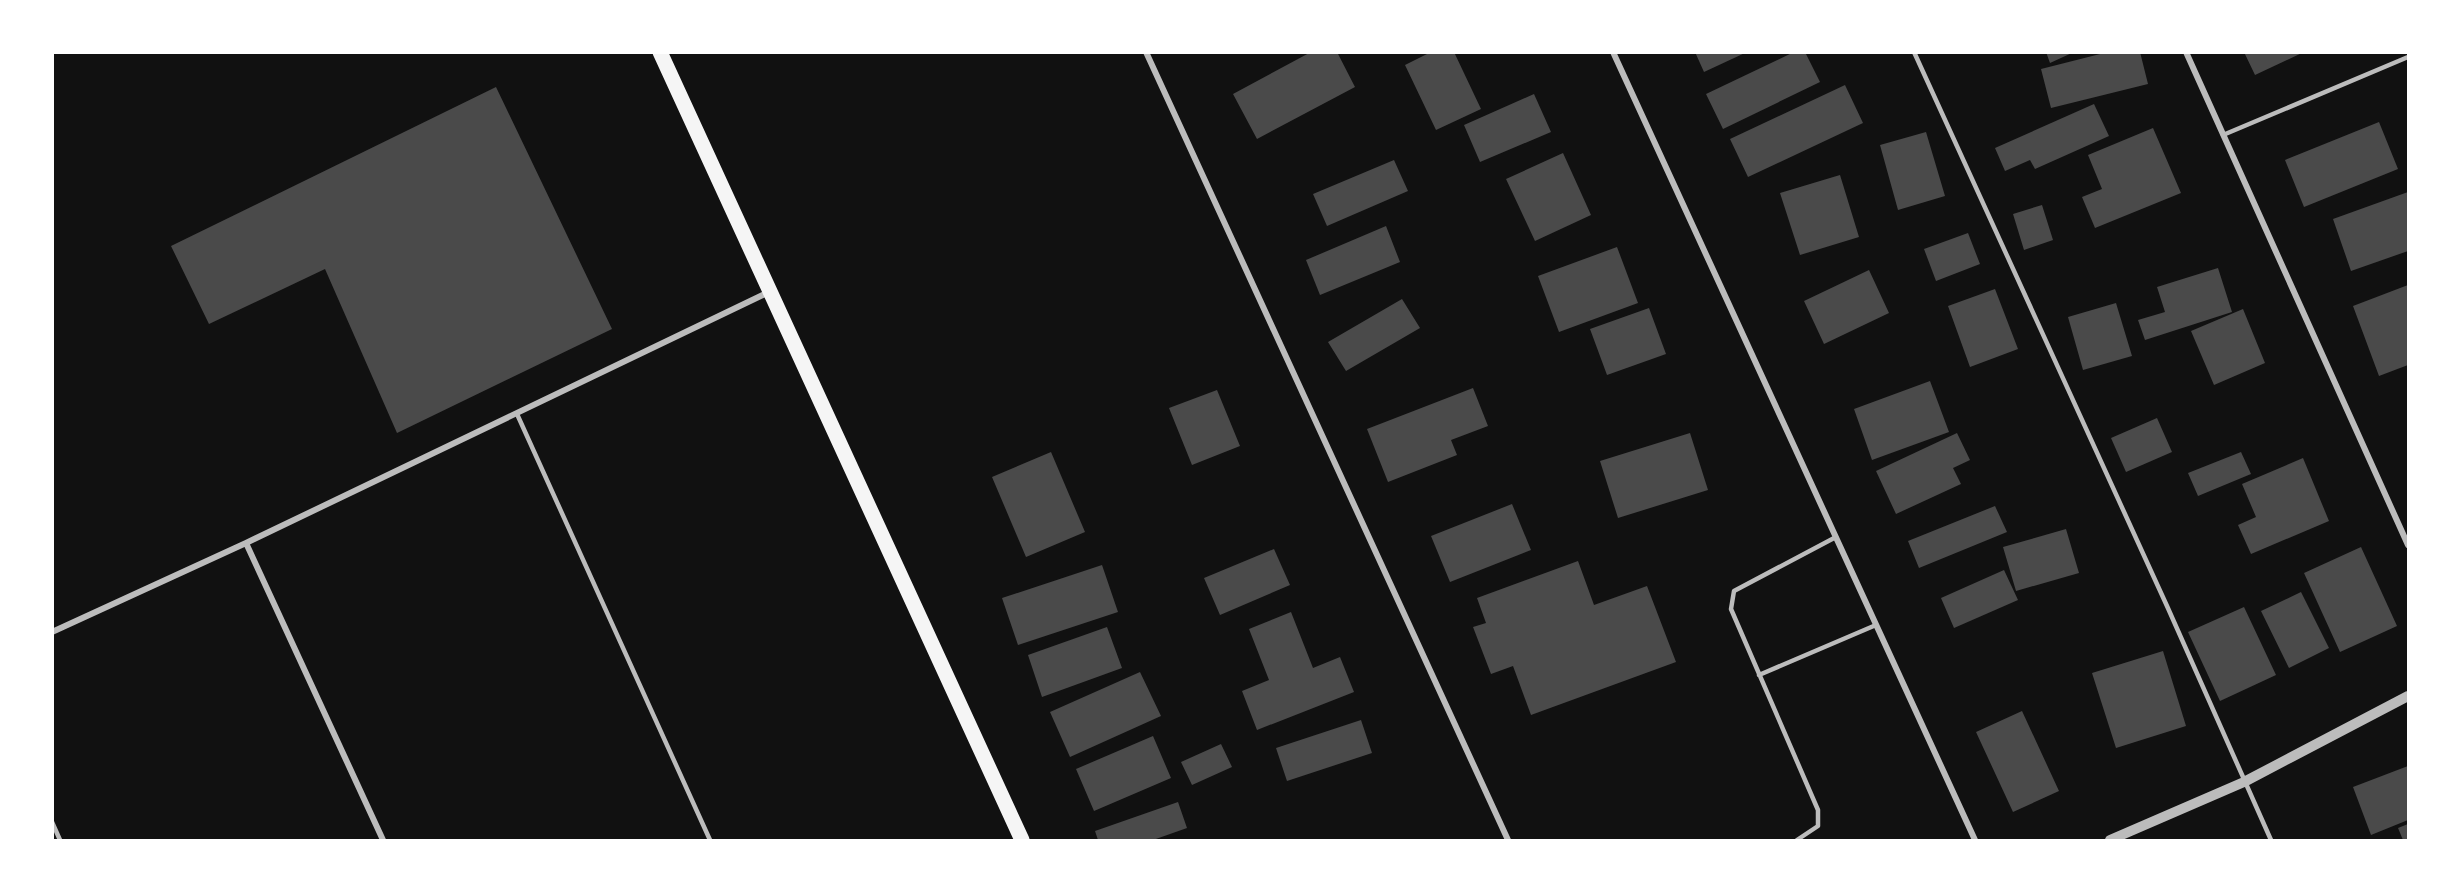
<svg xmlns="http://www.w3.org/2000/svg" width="2461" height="893" font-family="'DM Sans',sans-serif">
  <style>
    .building { fill: #4a4a4a }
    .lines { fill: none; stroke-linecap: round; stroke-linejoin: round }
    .service { stroke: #bcbcbc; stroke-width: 4.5 }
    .minor { stroke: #bcbcbc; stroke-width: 6 }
    .tertiary { stroke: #bcbcbc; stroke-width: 10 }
    .primary { stroke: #f5f5f5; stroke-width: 15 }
  </style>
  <rect width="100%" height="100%" fill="#111"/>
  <path class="building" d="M 1311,52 L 1337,52 L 1355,87 L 1257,139 L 1233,94 Z
    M 1431,52 L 1454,52 L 1481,109 L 1436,130 L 1405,65 Z
    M 1695,52 L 1747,52 L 1704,72 Z
    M 1794,52 L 1805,52 L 1820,82 L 1723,129 L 1706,94 Z
    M 2046,52 L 2074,52 L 2050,63 Z
    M 2108,52 L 2140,52 L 2148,84 L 2051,108 L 2041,69 Z
    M 2244,52 L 2304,52 L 2255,75 Z
    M 1845,85 L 1863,123 L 1748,177 L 1730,139 Z
    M 496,87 L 612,329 L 397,433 L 325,269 L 209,324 L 171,246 Z
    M 1534,94 L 1551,132 L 1480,162 L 1464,125 Z
    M 2094,104 L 2109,136 L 2035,169 L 2030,160 L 2005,171 L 1995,148 Z
    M 2379,122 L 2398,169 L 2304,207 L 2285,160 Z
    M 2153,128 L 2181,193 L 2095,228 L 2082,197 L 2102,189 L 2088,155 Z
    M 1926,132 L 1945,196 L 1898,210 L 1880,145 Z
    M 1563,153 L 1591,215 L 1535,241 L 1506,179 Z
    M 1394,160 L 1408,191 L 1327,226 L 1313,194 Z
    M 1840,175 L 1859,237 L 1800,255 L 1780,193 Z
    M 2408,192 L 2408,251 L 2351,271 L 2333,219 Z
    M 2042,205 L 2053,240 L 2024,250 L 2013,214 Z
    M 1386,226 L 1400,262 L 1320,295 L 1306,260 Z
    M 1968,233 L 1980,264 L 1936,281 L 1924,249 Z
    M 1617,247 L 1638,303 L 1559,332 L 1538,276 Z
    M 2218,268 L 2232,312 L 2145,340 L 2138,320 L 2165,312 L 2157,287 Z
    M 1869,270 L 1889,313 L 1824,344 L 1804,301 Z
    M 2408,285 L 2408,365 L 2379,376 L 2353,306 Z
    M 1995,289 L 2018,349 L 1970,367 L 1948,306 Z
    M 1402,299 L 1420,328 L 1346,371 L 1328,342 Z
    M 2116,303 L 2132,356 L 2083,370 L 2068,317 Z
    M 1649,308 L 1666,354 L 1607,375 L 1590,329 Z
    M 2243,309 L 2265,363 L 2214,385 L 2191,331 Z
    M 1930,381 L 1949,432 L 1872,460 L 1854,409 Z
    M 1473,388 L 1488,426 L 1451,440 L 1457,455 L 1388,482 L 1367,429 Z
    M 1217,390 L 1240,446 L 1192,465 L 1169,408 Z
    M 2157,418 L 2172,452 L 2126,472 L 2111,438 Z
    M 1690,433 L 1708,490 L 1618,518 L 1600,461 Z
    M 1957,433 L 1970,460 L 1953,468 L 1961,484 L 1896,514 L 1876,471 Z
    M 1051,452 L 1085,532 L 1026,557 L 992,477 Z
    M 2241,452 L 2251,474 L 2198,496 L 2188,473 Z
    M 2303,458 L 2329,521 L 2251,554 L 2238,525 L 2256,517 L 2242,484 Z
    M 1512,504 L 1531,550 L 1450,582 L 1431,536 Z
    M 1995,506 L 2007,532 L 1919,568 L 1908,541 Z
    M 2066,529 L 2079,573 L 2016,591 L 2003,547 Z
    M 2361,547 L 2397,626 L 2340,652 L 2304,573 Z
    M 1274,549 L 1290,585 L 1220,615 L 1204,578 Z
    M 1578,561 L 1594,605 L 1647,586 L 1676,662 L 1531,715 L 1513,666 L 1491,674 L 1473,627 L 1486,623 L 1477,598 Z
    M 1102,565 L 1118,612 L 1018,645 L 1002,598 Z
    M 2004,570 L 2018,600 L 1954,628 L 1941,598 Z
    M 2301,592 L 2329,648 L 2289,668 L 2261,611 Z
    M 2244,607 L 2276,675 L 2220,701 L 2188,632 Z
    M 1291,612 L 1313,668 L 1340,657 L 1354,692 L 1257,730 L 1242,691 L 1269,680 L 1249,629 Z
    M 1107,627 L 1122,668 L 1042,697 L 1028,655 Z
    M 2163,651 L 2186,726 L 2116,748 L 2092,673 Z
    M 1140,672 L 1161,716 L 1070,757 L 1050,712 Z
    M 2022,711 L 2059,791 L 2013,812 L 1976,732 Z
    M 1361,720 L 1372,753 L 1287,781 L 1276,748 Z
    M 1153,736 L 1171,778 L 1094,811 L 1076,769 Z
    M 1221,744 L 1232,767 L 1192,785 L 1181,762 Z
    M 2408,766 L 2408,820 L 2371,835 L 2353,787 Z
    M 1178,802 L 1187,828 L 1153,840 L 1098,840 L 1095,831 Z
    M 2408,824 L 2408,840 L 2403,840 L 2398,828 Z"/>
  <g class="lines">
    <path class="service" d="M 1914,52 L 2167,606 L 2271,840
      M 2223,135 L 2408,57
      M 517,414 L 710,840
      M 1759,675 L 1876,625
      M 52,822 L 60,840
      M 1797,840 L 1818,826 L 1818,810 L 1731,609 L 1734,591 L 1836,537"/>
    <path class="minor" d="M 1146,52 L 1508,840
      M 1613,52 L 1975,840
      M 2186,52 L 2408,545
      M 246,543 L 383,840
      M 52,632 L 246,543 L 769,292"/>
    <path class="tertiary" d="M 2110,840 L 2244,782 L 2408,696"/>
    <path class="primary" d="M 660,52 L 1022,840"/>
  </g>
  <rect width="2461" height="893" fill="none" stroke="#ffffff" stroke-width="108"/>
</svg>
